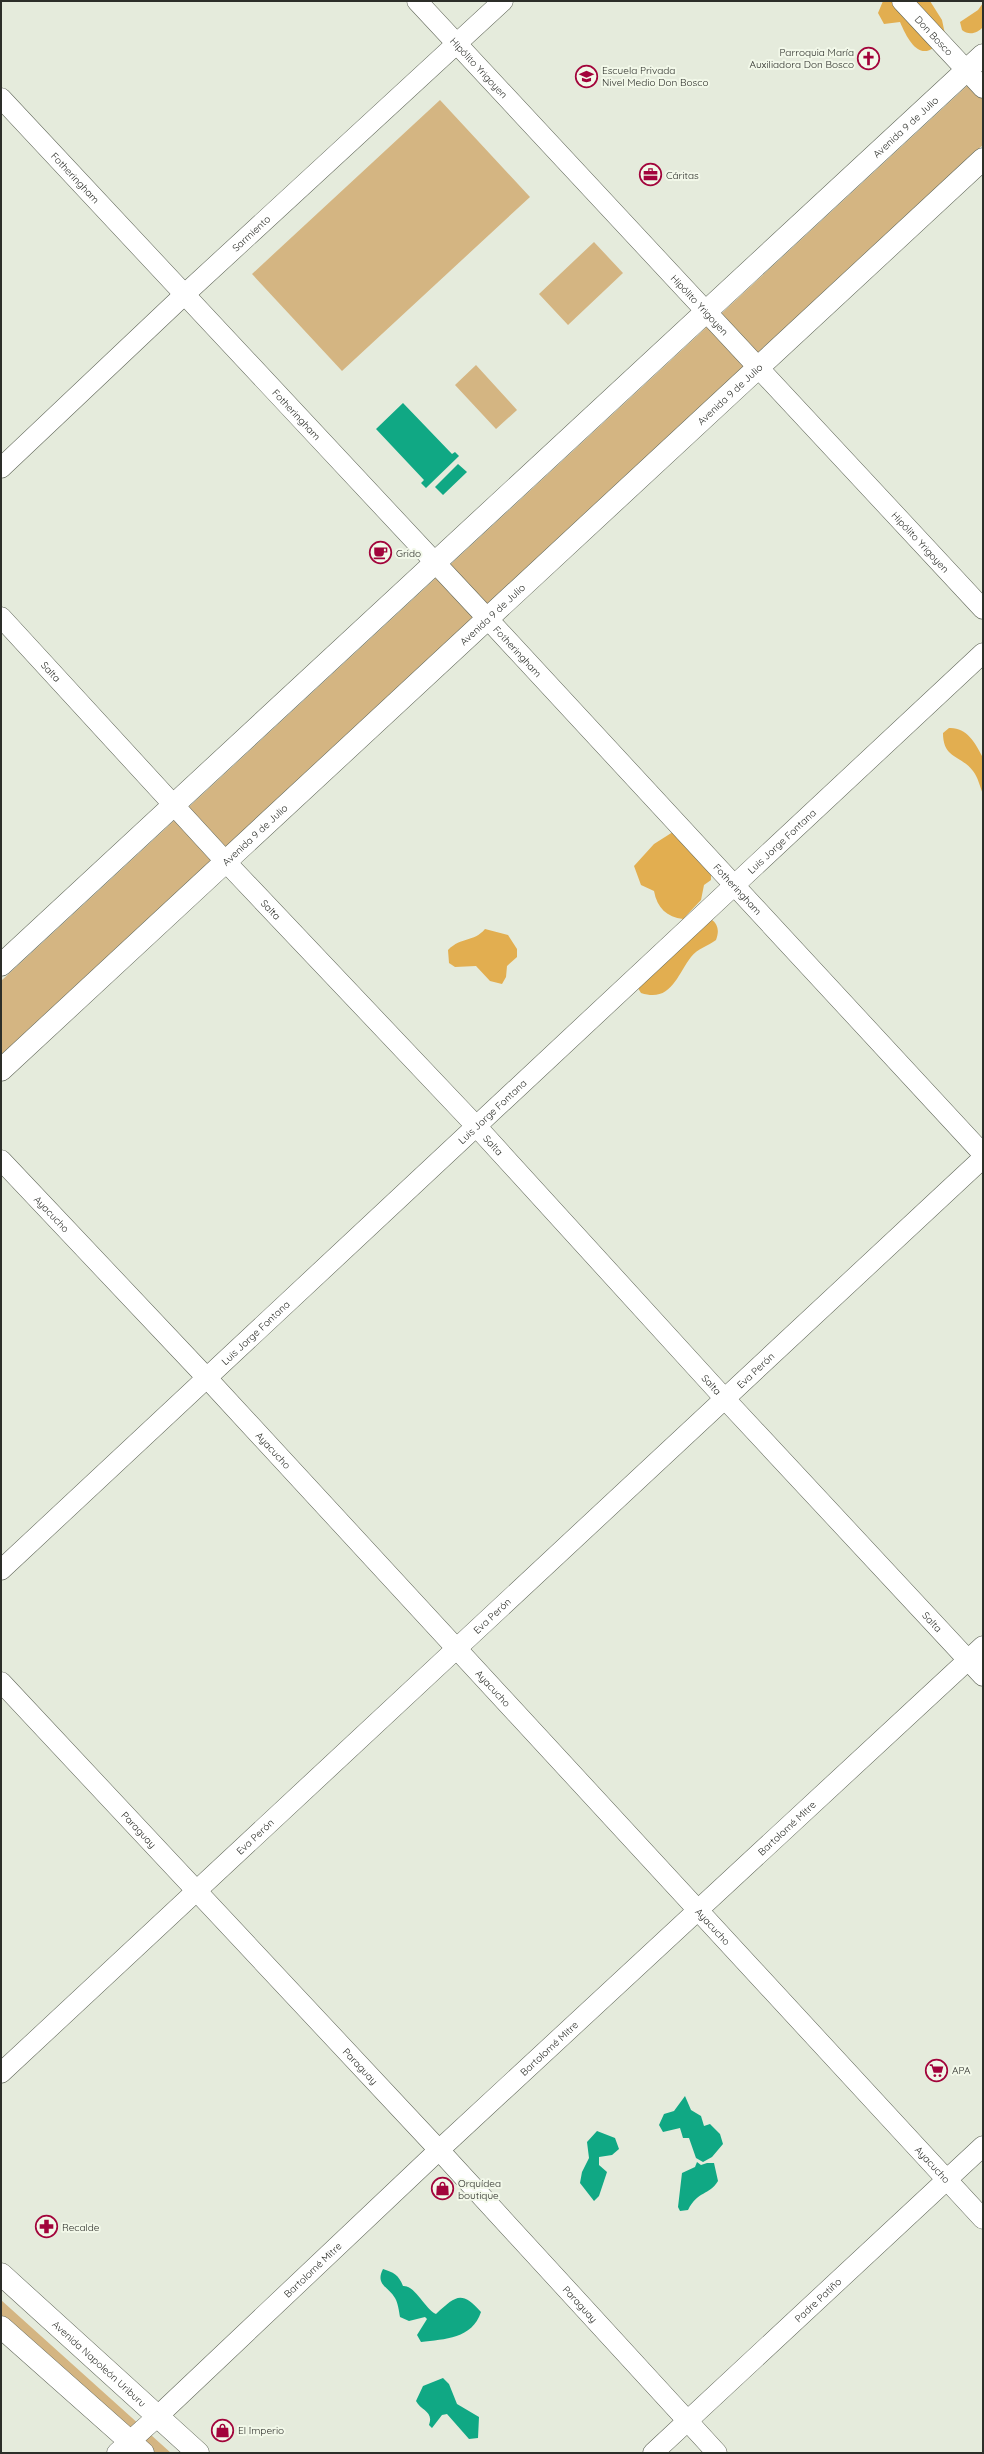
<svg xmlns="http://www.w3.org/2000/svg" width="984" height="2454" font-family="Quicksand,sans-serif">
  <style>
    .green { fill: #d4b582 }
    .forest { fill: #e2ae50 }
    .water { fill: #10a884 }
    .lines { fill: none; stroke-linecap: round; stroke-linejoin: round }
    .street-casing { stroke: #606659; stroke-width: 21 }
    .secondary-casing { stroke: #606659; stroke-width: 23 }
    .street { stroke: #fff; stroke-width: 20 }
    .secondary { stroke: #fff; stroke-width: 22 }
    .labels { text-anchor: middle; stroke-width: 4; stroke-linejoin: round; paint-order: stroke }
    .street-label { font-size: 10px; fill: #2c2e29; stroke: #f2f8e9 }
    .poi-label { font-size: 10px; fill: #2c2e29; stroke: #f2f8e9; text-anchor: start }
  </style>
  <rect width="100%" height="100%" fill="#e5ebdc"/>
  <path class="green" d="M 983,71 L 983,145 L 1,1055 L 1,981 Z
    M 440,100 L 530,197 L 342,371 L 252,274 Z
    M 594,242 L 623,273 L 568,325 L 539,294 Z
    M 476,365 L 517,410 L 496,429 L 455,385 Z
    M 1,2300 L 171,2453 L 156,2453 L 102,2408 L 1,2316 Z"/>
  <path class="forest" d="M 883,1 L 930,1 L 942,20 L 945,34 C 925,66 911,48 900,22 L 884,24 L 878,13 Z
    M 983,3 L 983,27 C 978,33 969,36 962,30 L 960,22 L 978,10 Z
    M 949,728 C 966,727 975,742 982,756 C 984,762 983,786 983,794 C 980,787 978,777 973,771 C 961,755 943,759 943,733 Z
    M 676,830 L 711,872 L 711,880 L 704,885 L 701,900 L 683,919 C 667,917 657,908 654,891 L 641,885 L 634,866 L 654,844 Z
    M 711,919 C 719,925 719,932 716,940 C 707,947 698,948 691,957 C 677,975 671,1003 641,993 L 636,985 Z
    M 485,929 L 508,935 L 517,949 L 517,957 L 507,966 L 506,977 L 502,984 L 490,981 L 476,966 L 455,967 L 449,963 L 448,950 C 462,936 473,943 485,929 Z"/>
  <path class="water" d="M 403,403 L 452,454 L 455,452 L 459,456 L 426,488 L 421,483 L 424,480 L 376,429 Z
    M 458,464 L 467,472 L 443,495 L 435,487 Z
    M 685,2096 L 691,2110 L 701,2116 L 704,2126 L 710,2124 L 720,2134 L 723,2144 L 712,2157 L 703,2162 L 696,2158 L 689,2138 L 683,2138 L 680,2128 L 663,2132 L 659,2125 L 664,2114 L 674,2111 Z
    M 597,2131 L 615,2138 L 619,2149 L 612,2155 L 599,2157 L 599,2165 L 607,2172 L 599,2196 L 594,2201 L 580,2183 L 582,2172 L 589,2158 L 587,2142 Z
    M 697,2162 L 701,2165 L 707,2163 L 714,2163 L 718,2181 C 709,2196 698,2190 688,2210 L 680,2211 L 678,2207 L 682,2173 L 695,2167 Z
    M 383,2269 C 393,2272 399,2275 403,2286 C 415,2285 425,2309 436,2314 C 456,2296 461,2290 481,2312 C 472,2339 445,2339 421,2342 L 417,2335 L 427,2319 L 425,2317 L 409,2321 L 400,2317 C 399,2311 398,2303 395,2298 C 388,2286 375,2285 383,2269 Z
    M 443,2378 L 449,2384 L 457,2404 L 479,2417 L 478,2438 L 469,2439 L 447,2414 L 442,2415 L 432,2428 L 429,2425 C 434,2411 421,2411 416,2401 L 423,2386 Z"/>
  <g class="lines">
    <defs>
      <g id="street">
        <path id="s1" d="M 417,1 L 983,609"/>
        <path id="s2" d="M 902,1 L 983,88"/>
        <path id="s3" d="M 1,98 L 486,617 L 983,1154"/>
        <path id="s4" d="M 1,468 L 185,294 L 503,1"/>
        <path id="s5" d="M 1,617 L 225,861 L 477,1127 L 725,1399 L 983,1676"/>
        <path id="s6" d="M 1,1160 L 206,1377 L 983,2219"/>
        <path id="s7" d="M 1,1570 L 983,653"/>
        <path id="s8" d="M 1,1682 L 439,2150 L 717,2453"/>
        <path id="s9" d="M 1,2073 L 983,1158"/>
        <path id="s10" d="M 117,2453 L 159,2415 L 439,2150 L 983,1646"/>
        <path id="s11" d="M 653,2453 L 983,2146"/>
      </g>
      <g id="secondary">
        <path id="s12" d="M 1,965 L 983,55"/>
        <path id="s13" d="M 1,1070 L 983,159"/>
        <path id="s14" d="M 1,2274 L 198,2453"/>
        <path d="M 1,2327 L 143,2453"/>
      </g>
    </defs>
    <use href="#street" class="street-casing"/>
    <use href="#secondary" class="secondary-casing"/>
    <use href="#street" class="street"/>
    <use href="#secondary" class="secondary"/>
  </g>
  <defs>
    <symbol id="church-ring" viewBox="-11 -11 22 22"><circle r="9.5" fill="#f2f8e9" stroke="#a2043b" stroke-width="1.5"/><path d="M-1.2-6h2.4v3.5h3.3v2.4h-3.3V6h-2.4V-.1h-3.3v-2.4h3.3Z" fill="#a2043b"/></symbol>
    <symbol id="school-ring" viewBox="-11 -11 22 22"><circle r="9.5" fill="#f2f8e9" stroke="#a2043b" stroke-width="1.5"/><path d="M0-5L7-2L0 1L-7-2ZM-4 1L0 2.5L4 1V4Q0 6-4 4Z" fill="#a2043b"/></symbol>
    <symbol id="office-ring" viewBox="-11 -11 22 22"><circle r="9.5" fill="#f2f8e9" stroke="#a2043b" stroke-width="1.5"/><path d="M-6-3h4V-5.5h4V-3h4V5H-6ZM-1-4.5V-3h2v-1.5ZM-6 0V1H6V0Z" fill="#a2043b"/></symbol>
    <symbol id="cafe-ring" viewBox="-11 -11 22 22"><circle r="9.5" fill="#f2f8e9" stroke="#a2043b" stroke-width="1.5"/><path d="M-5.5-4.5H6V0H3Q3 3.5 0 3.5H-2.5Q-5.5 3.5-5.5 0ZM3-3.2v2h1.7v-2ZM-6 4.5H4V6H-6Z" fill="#a2043b"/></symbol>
    <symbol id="supermarket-ring" viewBox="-11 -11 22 22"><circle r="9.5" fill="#f2f8e9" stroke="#a2043b" stroke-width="1.5"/><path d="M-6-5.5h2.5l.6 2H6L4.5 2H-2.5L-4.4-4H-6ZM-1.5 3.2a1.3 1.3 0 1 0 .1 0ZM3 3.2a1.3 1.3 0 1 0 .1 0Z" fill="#a2043b"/></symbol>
    <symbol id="shop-ring" viewBox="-11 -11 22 22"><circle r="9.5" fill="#f2f8e9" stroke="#a2043b" stroke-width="1.5"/><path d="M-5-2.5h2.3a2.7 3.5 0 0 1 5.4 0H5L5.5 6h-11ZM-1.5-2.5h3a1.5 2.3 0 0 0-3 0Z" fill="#a2043b"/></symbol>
    <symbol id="pharmacy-ring" viewBox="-11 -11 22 22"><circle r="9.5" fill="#f2f8e9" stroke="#a2043b" stroke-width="1.5"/><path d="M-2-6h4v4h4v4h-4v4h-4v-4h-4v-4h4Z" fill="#a2043b"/></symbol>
  </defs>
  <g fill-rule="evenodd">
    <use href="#church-ring" x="856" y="46" width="25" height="25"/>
    <use href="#school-ring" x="574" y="64" width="25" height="25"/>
    <use href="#office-ring" x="638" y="162" width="25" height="25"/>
    <use href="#cafe-ring" x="368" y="540" width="25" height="25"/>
    <use href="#supermarket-ring" x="924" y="2058" width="25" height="25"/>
    <use href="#shop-ring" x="430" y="2176" width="25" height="25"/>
    <use href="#pharmacy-ring" x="34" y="2214" width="25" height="25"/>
    <use href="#shop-ring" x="210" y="2418" width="25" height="25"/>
  </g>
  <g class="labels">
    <g class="street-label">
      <text dy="4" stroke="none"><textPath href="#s2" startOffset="47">Don Bosco</textPath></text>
      <text dy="4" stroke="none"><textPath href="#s1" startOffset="91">Hipólito Yrigoyen</textPath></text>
      <text dy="4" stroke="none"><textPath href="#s12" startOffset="1233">Avenida 9 de Julio</textPath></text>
      <text dy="4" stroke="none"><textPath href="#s3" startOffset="109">Fotheringham</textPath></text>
      <text dy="4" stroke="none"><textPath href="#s4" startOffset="343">Sarmiento</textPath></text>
      <text dy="4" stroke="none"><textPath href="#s1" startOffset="415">Hipólito Yrigoyen</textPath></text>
      <text dy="4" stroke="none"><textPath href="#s13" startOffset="994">Avenida 9 de Julio</textPath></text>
      <text dy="4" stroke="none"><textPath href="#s3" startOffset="433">Fotheringham</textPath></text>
      <text dy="4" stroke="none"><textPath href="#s1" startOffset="739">Hipólito Yrigoyen</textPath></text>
      <text dy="4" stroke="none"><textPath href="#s13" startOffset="670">Avenida 9 de Julio</textPath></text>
      <text dy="4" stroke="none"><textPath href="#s3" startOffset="757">Fotheringham</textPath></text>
      <text dy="4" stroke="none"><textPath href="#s5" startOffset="74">Salta</textPath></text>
      <text dy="4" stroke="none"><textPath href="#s13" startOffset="346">Avenida 9 de Julio</textPath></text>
      <text dy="4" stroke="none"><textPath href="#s7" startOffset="1068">Luis Jorge Fontana</textPath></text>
      <text dy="4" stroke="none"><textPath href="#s3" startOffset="1081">Fotheringham</textPath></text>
      <text dy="4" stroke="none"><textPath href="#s5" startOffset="398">Salta</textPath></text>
      <text dy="4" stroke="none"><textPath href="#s7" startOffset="672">Luis Jorge Fontana</textPath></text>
      <text dy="4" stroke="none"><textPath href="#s5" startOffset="722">Salta</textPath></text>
      <text dy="4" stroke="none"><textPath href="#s6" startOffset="74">Ayacucho</textPath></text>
      <text dy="4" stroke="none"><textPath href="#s7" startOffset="348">Luis Jorge Fontana</textPath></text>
      <text dy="4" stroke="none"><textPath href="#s9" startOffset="1031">Eva Perón</textPath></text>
      <text dy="4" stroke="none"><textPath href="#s5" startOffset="1046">Salta</textPath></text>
      <text dy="4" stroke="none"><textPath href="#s6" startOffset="398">Ayacucho</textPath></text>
      <text dy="4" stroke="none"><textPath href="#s9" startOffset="671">Eva Perón</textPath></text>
      <text dy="4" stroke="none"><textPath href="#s5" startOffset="1370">Salta</textPath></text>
      <text dy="4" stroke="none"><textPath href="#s6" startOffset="722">Ayacucho</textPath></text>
      <text dy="4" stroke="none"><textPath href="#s10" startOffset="916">Bartolomé Mitre</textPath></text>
      <text dy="4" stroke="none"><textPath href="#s8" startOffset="202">Paraguay</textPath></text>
      <text dy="4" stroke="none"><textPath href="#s9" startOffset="347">Eva Perón</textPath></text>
      <text dy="4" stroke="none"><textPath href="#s6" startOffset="1046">Ayacucho</textPath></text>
      <text dy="4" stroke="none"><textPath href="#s10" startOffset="592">Bartolomé Mitre</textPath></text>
      <text dy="4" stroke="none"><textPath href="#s8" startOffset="526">Paraguay</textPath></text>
      <text dy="4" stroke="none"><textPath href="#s6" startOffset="1370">Ayacucho</textPath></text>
      <text dy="4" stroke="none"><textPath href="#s10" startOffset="268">Bartolomé Mitre</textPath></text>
      <text dy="4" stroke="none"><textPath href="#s11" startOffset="225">Padre Patiño</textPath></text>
      <text dy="4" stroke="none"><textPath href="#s8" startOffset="850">Paraguay</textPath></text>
      <text dy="4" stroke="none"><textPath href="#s14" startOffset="133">Avenida Napoleón Uriburu</textPath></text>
    </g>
    <g class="poi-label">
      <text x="854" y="56" text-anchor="end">Parroquia María<tspan x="854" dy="12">Auxiliadora Don Bosco</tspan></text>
      <text x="602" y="74">Escuela Privada<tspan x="602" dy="12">Nivel Medio Don Bosco</tspan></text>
      <text x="666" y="179">Cáritas</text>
      <text x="396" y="557">Grido</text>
      <text x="952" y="2074">APA</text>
      <text x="458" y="2187">Orquídea<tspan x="458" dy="12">boutique</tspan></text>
      <text x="62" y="2231">Recalde</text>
      <text x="238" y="2434">El Imperio</text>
    </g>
  </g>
  <rect width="984" height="2454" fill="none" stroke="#2c2e29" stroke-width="4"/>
</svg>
